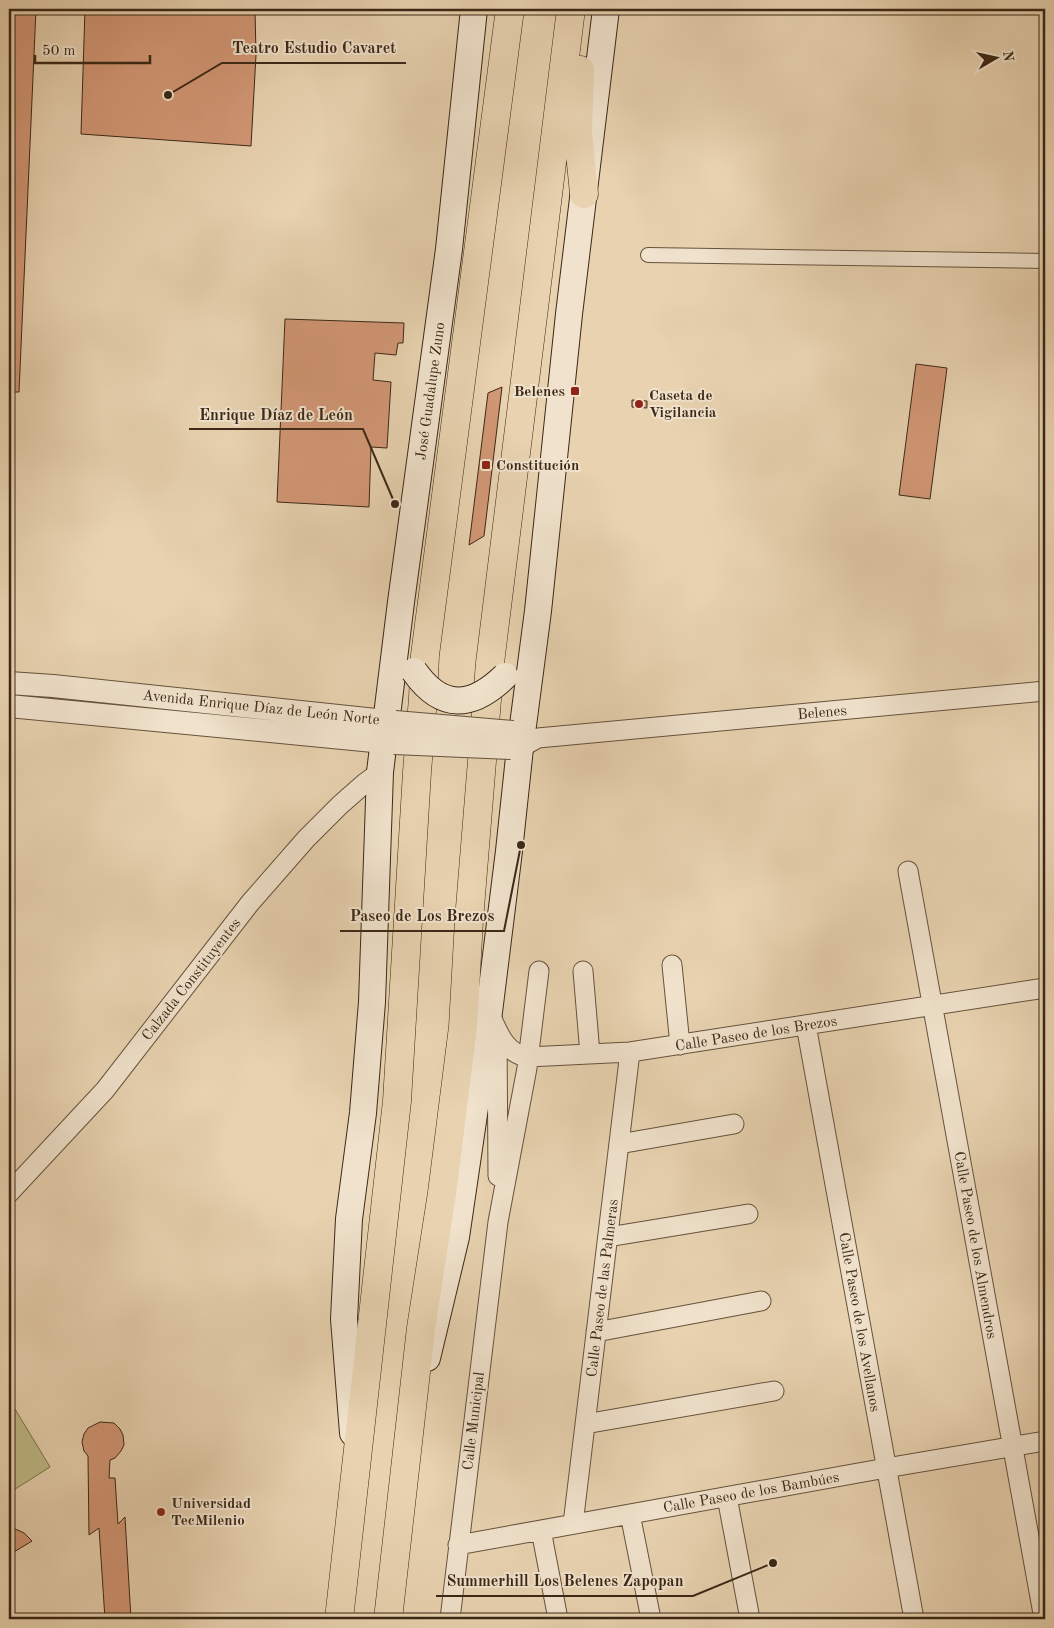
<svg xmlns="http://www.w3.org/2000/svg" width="1054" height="1628" font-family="'Old Standard TT',serif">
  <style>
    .green { fill: #beba86; stroke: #7c714e }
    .building { fill: #d29775; stroke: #3b2816 }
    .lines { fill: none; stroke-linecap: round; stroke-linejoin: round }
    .pedestrian-casing { stroke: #66523c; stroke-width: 16 }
    .minor-casing { stroke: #66523c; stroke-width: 21 }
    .tertiary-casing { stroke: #66523c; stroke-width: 24 }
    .secondary-casing { stroke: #3b2816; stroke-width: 28 }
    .motorway-casing { stroke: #3b2816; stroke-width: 29 }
    .pedestrian { stroke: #f0e2cc; stroke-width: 14 }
    .minor { stroke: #f0e2cc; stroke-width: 19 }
    .tertiary { stroke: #f0e2cc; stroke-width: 22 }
    .secondary { stroke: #f0e2cc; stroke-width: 26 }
    .motorway { stroke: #e8d2b0; stroke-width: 28 }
    .tertiary-bridge-casing { stroke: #66523c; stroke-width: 24; stroke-linecap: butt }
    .secondary-bridge-casing { stroke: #3b2816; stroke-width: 28; stroke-linecap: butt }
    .tertiary-bridge { stroke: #f0e2cc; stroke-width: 22 }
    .secondary-bridge { stroke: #f0e2cc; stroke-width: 26 }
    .poi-dot { fill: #8f2418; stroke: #f0e2cc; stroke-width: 2 }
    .labels { text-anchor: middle; stroke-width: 4; stroke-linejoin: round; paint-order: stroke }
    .street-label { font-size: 15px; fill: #3b2816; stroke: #f0e2cc }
    .poi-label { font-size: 15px; font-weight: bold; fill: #3b2816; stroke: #f0e2cc; text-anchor: start }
    .leader { fill: none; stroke: #3b2816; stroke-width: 2 }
    .callout-dot { fill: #3b2816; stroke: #f0e2cc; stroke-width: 2 }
    .callout-label { font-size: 16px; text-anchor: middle; font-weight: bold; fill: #3b2816; stroke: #f0e2cc; stroke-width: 4; stroke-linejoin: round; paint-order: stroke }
  </style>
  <rect width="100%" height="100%" fill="#e8d2b0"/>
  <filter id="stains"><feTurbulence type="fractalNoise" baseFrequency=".004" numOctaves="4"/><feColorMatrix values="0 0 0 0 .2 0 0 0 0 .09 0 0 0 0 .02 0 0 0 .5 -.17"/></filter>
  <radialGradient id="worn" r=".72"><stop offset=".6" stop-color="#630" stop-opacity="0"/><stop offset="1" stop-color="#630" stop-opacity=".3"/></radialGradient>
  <path class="green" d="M 15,1409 L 50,1467 L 9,1493 L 9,1413 Z"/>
  <path class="building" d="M 9,9 L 36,9 L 19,392 L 9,392 Z
    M 85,9 L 255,9 L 256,55 L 251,146 L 81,134 Z
    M 285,319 L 404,323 L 403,343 L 398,343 L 396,355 L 375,353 L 373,380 L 391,382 L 387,448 L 371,447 L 369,507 L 277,502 Z
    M 916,364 L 947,368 L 930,499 L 899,495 Z
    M 502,387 L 484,536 L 469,545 L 488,393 Z
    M 632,400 L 647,401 L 647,408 L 632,407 Z
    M 100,1422 L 114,1423 L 120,1429 L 123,1435 L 124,1445 L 121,1451 L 115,1458 L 110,1460 L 109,1478 L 115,1478 L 118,1524 L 125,1517 L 131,1619 L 105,1619 L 99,1528 L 89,1535 L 88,1456 L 84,1451 L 82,1442 L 84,1434 L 88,1428 Z
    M 9,1526 L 24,1533 L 32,1541 L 9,1555 Z"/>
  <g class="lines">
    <defs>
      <path id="pedestrian" d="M 648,255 L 1045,261"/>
      <path id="minor" d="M 520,748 L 538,738 L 1045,691
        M 908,871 L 1044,1619
        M 672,965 L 680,1045
        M 583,971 L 590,1054
        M 489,1012 C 498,1032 505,1054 528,1057 L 630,1052 L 1045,988
        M 806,1025 L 914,1619
        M 497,1031 L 498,1176
        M 619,1144 L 734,1124
        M 9,1193 L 105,1090 L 250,903 L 306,839 L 340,805 L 365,783 L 380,772
        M 608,1237 L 748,1214
        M 596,1332 L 761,1301
        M 585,1424 L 774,1391
        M 727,1497 L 750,1619
        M 630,1514 L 651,1619
        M 573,1524 L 630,1052
        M 541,1530 L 558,1619
        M 458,1545 L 886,1468 L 1045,1441
        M 450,1619 L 498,1222 L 527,1068 L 539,971"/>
      <path id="tertiary" d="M 9,683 L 53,686 L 395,722
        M 9,706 L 394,743"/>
      <path id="secondary" d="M 427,1358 L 456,1237 L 489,1012 L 509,851 L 520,748 L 538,611 L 569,314 L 606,9
        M 353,1433 L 344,1319 L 349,1219 L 363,1113 L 372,1002 L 380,772 L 401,602 L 449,249 L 474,9"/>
      <path id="motorway" d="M 580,70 L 578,132 L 584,194
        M 339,1619 L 397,1101 L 417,772 L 423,698 L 425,655 L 510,9
        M 388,1619 L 421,1328 L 442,1193 L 463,1027 L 469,920 L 490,663 L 571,9"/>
    </defs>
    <use href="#pedestrian" class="pedestrian-casing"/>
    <use href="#minor" class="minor-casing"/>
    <use href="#tertiary" class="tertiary-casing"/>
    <use href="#secondary" class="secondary-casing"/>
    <use href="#motorway" class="motorway-casing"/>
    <use href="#pedestrian" class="pedestrian"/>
    <use href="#minor" class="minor"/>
    <use href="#tertiary" class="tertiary"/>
    <use href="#secondary" class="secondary"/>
    <use href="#motorway" class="motorway"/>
    <defs>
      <path id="tertiary-bridge" d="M 395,722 L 513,732
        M 394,743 L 511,748"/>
      <path id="secondary-bridge" d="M 414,671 C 442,711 472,708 505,676"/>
    </defs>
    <use href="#tertiary-bridge" class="tertiary-bridge-casing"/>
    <use href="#secondary-bridge" class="secondary-bridge-casing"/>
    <use href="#tertiary-bridge" class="tertiary-bridge"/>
    <use href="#secondary-bridge" class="secondary-bridge"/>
  </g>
  <g class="poi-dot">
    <rect x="570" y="386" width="10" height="10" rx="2.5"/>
    <circle cx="639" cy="404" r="5"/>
    <rect x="481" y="460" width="10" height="10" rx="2.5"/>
    <circle cx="161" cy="1512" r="5"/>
  </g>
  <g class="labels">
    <g class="street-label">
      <text transform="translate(430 391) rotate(-82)" y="5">José Guadalupe Zuno</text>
      <text transform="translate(261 707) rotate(6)" y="5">Avenida Enrique Díaz de León Norte</text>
      <text transform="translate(822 712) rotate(-5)" y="5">Belenes</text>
      <text transform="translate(191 979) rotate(-52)" y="5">Calzada Constituyentes</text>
      <text transform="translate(756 1033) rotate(-9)" y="5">Calle Paseo de los Brezos</text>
      <text transform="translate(976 1245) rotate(80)" y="5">Calle Paseo de los Almendros</text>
      <text transform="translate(602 1288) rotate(-83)" y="5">Calle Paseo de las Palmeras</text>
      <text transform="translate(860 1322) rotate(80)" y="5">Calle Paseo de los Avellanos</text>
      <text transform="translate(473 1421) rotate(-83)" y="5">Calle Municipal</text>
      <text transform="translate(751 1492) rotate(-10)" y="5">Calle Paseo de los Bambúes</text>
    </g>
    <g class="poi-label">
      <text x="565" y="396" text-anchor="end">Belenes</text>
      <text x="649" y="400">Caseta de<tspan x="649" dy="17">Vigilancia</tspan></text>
      <text x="496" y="470">Constitución</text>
      <text x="171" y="1508">Universidad<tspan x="171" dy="17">TecMilenio</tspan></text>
    </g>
  </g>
  <path class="leader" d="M168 95L222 63H406M395 504L363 429H189M521 845L504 931H340M773 1563L693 1596H436"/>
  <g class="callout-dot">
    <circle cx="168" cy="95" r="5"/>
    <circle cx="395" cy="504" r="5"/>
    <circle cx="521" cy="845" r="5"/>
    <circle cx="773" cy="1563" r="5"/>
  </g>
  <g class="callout-label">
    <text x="314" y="53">Teatro Estudio Cavaret</text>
    <text x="276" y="420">Enrique Díaz de León</text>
    <text x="422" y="921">Paseo de Los Brezos</text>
    <text x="565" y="1586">Summerhill Los Belenes Zapopan</text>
  </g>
  <rect width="1054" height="1628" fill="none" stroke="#e8d2b0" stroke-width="30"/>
  <rect x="10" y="10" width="1034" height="1608" fill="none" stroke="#3b2816" stroke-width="2.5"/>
  <rect x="15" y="15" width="1024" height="1598" fill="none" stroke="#3b2816"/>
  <g transform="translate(996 58) rotate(81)" stroke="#f0e2cc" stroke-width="4" paint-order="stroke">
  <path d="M0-4L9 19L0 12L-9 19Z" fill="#3b2816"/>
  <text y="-8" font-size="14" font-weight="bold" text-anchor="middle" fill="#3b2816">N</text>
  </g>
  <path d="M35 55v8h115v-8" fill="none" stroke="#3b2816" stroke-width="2.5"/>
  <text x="42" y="55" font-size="15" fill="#3b2816" stroke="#f0e2cc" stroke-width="4" paint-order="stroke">50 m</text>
  <rect width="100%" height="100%" filter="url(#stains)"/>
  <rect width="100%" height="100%" fill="url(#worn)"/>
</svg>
